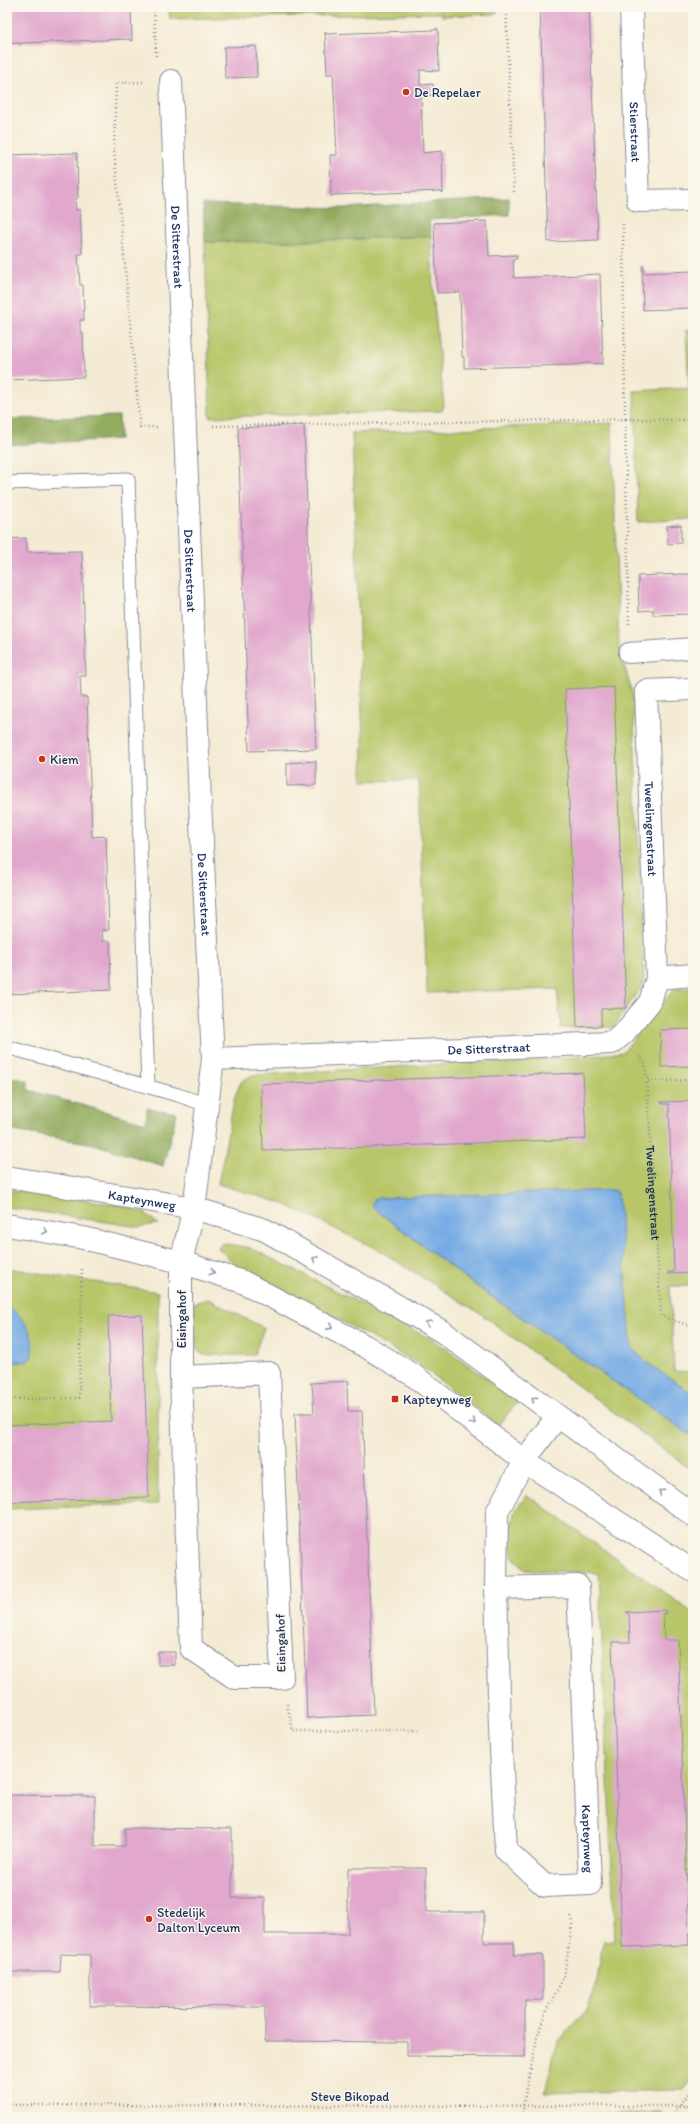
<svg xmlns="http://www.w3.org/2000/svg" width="700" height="2124" font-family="Itim,sans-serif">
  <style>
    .green { fill: #b8c669; stroke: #6a7a64 }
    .forest { fill: #92ab5d; stroke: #566d5e }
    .water { fill: #76abe4; stroke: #486da1 }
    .building { fill: #e1a7cd }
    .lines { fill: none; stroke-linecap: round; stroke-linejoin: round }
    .service-casing { stroke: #888d99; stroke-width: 15 }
    .pedestrian-casing { stroke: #888d99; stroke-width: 22 }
    .minor-casing { stroke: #888d99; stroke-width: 24 }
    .tertiary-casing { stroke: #888d99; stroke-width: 24 }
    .path { stroke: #888d99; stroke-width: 2.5; stroke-dasharray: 1 3; stroke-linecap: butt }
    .service { stroke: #fff; stroke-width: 13 }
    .pedestrian { stroke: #fff; stroke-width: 20 }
    .minor { stroke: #fff; stroke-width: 22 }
    .tertiary { stroke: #fff; stroke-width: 22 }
    .oneway { stroke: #8d97ae }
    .poi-dot { fill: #c8321e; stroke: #fbf7ec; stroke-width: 1.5 }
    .labels { text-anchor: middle; stroke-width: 3; stroke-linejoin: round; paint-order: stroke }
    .poi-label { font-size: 13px; fill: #1b2f5e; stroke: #fbf7ec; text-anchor: start }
    .street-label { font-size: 13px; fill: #1b2f5e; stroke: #fbf7ec }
  </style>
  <rect width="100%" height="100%" fill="#fbf7ec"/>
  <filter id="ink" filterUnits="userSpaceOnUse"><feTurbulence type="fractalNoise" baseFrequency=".025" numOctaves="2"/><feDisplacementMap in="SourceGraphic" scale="8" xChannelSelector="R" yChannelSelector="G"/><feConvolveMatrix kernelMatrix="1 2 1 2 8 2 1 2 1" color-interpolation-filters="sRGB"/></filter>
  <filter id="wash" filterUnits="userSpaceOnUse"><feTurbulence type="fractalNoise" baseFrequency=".012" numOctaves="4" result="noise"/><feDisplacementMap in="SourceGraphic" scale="16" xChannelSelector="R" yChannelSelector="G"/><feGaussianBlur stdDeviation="0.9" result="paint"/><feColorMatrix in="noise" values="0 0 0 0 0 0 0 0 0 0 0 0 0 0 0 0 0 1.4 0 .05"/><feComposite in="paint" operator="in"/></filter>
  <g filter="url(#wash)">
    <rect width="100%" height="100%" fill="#f4ebd4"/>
    <path class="green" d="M 168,7 L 496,7 L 497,14 L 442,16 L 442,13 L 170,19 Z
      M 431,236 L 433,291 L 444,405 L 442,411 L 210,417 L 205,242 L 307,241 Z
      M 686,330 L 693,330 L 693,519 L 638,522 L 634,391 L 689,388 Z
      M 612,423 L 619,646 L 633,696 L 644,982 L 614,1027 L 561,1028 L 557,989 L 427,993 L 419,780 L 362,781 L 363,742 L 352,433 Z
      M 693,988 L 693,1286 L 670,1286 L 674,1371 L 693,1372 L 693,1394 L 646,1362 L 632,1349 L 630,1334 L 372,1207 L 468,1280 L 693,1437 L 693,1471 L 481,1314 L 377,1249 L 284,1204 L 218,1184 L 235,1096 L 241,1082 L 252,1075 L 592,1056 L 623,1052 L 674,989 Z
      M 7,1190 L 60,1195 L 124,1206 L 145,1213 L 158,1224 L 139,1227 L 7,1207 Z
      M 222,1243 L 251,1248 L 437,1342 L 518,1402 L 498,1425 L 417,1363 L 327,1313 L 236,1266 L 218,1248 Z
      M 7,1268 L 158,1292 L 158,1504 L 7,1509 L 7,1363 L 28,1361 L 9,1308 L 7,1306 Z
      M 208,1299 L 264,1328 L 254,1355 L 203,1355 L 196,1348 L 194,1303 Z
      M 527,1495 L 693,1613 L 693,2078 L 684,2090 L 545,2093 L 552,2059 L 559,2041 L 587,2010 L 596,1986 L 603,1941 L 615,1940 L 599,1573 L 525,1570 L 512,1556 L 509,1536 L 515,1510 Z
      M 661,2113 L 661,2117 L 533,2117 L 535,2114 Z"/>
    <path class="forest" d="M 509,198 L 509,215 L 429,220 L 431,236 L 307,241 L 205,242 L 203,204 L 343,208 Z
      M 119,416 L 120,439 L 7,445 L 7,419 Z
      M 7,1076 L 28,1081 L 28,1090 L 146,1123 L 147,1108 L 177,1113 L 163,1166 L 94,1144 L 7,1130 Z"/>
    <path class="water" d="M 615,1190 L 618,1195 L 632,1349 L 646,1362 L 693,1394 L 693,1437 L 468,1280 L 372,1207 L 373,1200 L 379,1198 Z
      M 7,1306 C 25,1318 37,1336 31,1358 L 28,1361 L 7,1363 Z"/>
    <g id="blocks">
      <path class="building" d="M 7,7 L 131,7 L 132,41 L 130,41 L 130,39 L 21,43 L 20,45 L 19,43 L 7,44 Z
        M 540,7 L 589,7 L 598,240 L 548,242 Z
        M 436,28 L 438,29 L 439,71 L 420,70 L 420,85 L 433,84 L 434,95 L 421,96 L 423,153 L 442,151 L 443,193 L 441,191 L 333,195 L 331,197 L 330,155 L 337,155 L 333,73 L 327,75 L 325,32 L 327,34 L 436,30 Z
        M 256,46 L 257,77 L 225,78 L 224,47 Z
        M 77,153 L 78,198 L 75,199 L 76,210 L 80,210 L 82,254 L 78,254 L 80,285 L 83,285 L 84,320 L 80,320 L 80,332 L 83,332 L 84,377 L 7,380 L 7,155 Z
        M 487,221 L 489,256 L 517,255 L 517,259 L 513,259 L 514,278 L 600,274 L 603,364 L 587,363 L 573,365 L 464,368 L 464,357 L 462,357 L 460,292 L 437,293 L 434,223 Z
        M 642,266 L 644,266 L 644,273 L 693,271 L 693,308 L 643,310 Z
        M 304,425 L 316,749 L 249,751 L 238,428 Z
        M 681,525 L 681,543 L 668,544 L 667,526 Z
        M 26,538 L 27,552 L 82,551 L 86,676 L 80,676 L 81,697 L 87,697 L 92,837 L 106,836 L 109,930 L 102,930 L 103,941 L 110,941 L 111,990 L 7,994 L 7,539 Z
        M 682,574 L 693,574 L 693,614 L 653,615 L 653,610 L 639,611 L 638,576 Z
        M 614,687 L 626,1008 L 601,1009 L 601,1026 L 577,1027 L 565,689 Z
        M 316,761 L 316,785 L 287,786 L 287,763 Z
        M 693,1029 L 693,1066 L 661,1067 L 660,1030 Z
        M 583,1073 L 586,1139 L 263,1151 L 261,1084 Z
        M 693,1101 L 693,1273 L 668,1274 L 668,1272 L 674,1272 L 669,1104 L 662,1104 L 661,1102 Z
        M 142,1315 L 149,1497 L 7,1502 L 7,1425 L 111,1421 L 108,1316 Z
        M 349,1381 L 349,1384 L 347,1384 L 348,1411 L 362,1411 L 374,1715 L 307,1718 L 295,1413 L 314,1413 L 312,1385 L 310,1383 Z
        M 665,1610 L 666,1613 L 663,1613 L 664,1640 L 678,1640 L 689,1945 L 622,1947 L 612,1642 L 630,1642 L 629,1614 L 626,1612 Z
        M 158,1652 L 175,1652 L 175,1665 L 158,1665 Z
        M 7,1795 L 95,1796 L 95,1846 L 125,1846 L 125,1828 L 232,1829 L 232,1898 L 265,1898 L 265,1934 L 348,1934 L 348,1868 L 426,1868 L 426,1912 L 484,1912 L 484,1943 L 514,1943 L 514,1955 L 543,1955 L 543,2000 L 525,2000 L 525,2057 L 407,2056 L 407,2042 L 265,2041 L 265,2007 L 90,2006 L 90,1955 L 61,1954 L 60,1972 L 7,1972 Z"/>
    </g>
  </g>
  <g filter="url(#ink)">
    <use href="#blocks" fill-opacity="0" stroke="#888d99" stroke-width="1"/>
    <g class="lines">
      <defs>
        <path id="service" d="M 7,483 L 128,479 L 148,1086
          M 7,1047 L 178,1095 L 207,1105"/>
        <path id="pedestrian" d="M 629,653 L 693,648"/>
        <g id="minor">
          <path id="s2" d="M 631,7 L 638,201 L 693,200"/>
          <path id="s3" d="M 171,81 L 200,802 L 213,1059 L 194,1208 L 181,1262 L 181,1377 L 191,1648 L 235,1678 L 282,1678 L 269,1373 L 181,1377"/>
          <path id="s4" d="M 693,689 L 646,691 L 657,978 L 693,975"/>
          <path id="s5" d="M 213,1059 L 612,1043 L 624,1033 L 650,1002 L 657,978"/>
          <path id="s6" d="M 496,1588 L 578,1586 L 590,1884 L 545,1886 L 506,1850 L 500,1728 L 496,1588 L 497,1512 L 524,1461 L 557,1417"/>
        </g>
        <g id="tertiary">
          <path id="s7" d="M 7,1177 L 194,1208 L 265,1230 L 443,1332 L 693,1515"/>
          <path d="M 7,1225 L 83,1238 L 181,1262 L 243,1282 L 365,1346 L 413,1375 L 524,1461 L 693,1571"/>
        </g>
      </defs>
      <use href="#service" class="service-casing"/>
      <use href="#pedestrian" class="pedestrian-casing"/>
      <use href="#minor" class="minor-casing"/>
      <use href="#tertiary" class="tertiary-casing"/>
      <g class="path">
        <path d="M 154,7 L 156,58"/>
        <path d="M 506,7 L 514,194"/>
        <path d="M 143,82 L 116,83 L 114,150 L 140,427 L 158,427"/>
        <path d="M 623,224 L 625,419 L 693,420"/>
        <path d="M 213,426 L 625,419 L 629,626"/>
        <path d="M 639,1056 L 645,1064 L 647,1081"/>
        <path id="s1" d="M 693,1080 L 647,1081 L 661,1316 L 693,1327"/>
        <path d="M 7,1399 L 79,1398 L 82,1266"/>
        <path d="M 287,1704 L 293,1731 L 419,1731"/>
        <path d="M 7,2105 L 693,2106"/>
        <path d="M 524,2117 L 523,2106 L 537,2038 L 546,2011 L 564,1977 L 572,1925 L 571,1913"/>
        <path d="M 671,2117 L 693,2088"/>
        <path d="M 686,2117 L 693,2108"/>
      </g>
      <use href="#service" class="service"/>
      <use href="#pedestrian" class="pedestrian"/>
      <use href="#minor" class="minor"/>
      <use href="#tertiary" class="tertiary"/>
    </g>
    <defs><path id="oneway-chevron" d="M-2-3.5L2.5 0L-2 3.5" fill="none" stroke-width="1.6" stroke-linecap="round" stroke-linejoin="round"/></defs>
    <g class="oneway">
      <use href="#oneway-chevron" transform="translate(45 1231) rotate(10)"/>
      <use href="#oneway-chevron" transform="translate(315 1259) rotate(-150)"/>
      <use href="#oneway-chevron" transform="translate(212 1272) rotate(18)"/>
      <use href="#oneway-chevron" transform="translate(428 1323) rotate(-150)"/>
      <use href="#oneway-chevron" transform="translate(330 1327) rotate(28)"/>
      <use href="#oneway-chevron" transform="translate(534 1399) rotate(-143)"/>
      <use href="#oneway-chevron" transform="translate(473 1422) rotate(38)"/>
      <use href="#oneway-chevron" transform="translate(661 1492) rotate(-144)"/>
    </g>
  </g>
  <g class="poi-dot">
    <circle cx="406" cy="92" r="4"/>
    <circle cx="42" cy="759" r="4"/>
    <rect x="391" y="1395" width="8" height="8" rx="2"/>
    <circle cx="149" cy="1919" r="4"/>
  </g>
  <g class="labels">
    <g class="poi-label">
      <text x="414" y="97">De Repelaer</text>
      <text x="50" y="764">Kiem</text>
      <text x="403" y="1404">Kapteynweg</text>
      <text x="157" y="1917">Stedelijk<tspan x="157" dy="15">Dalton Lyceum</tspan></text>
    </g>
    <g class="street-label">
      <text dy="5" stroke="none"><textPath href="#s2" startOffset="125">Stierstraat</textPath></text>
      <text dy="5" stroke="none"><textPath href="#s3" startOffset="166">De Sitterstraat</textPath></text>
      <text dy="5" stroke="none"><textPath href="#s3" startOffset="490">De Sitterstraat</textPath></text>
      <text dy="5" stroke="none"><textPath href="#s4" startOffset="185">Tweelingenstraat</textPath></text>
      <text dy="5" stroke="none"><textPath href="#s3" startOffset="814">De Sitterstraat</textPath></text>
      <text dy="5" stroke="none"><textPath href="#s5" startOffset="276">De Sitterstraat</textPath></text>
      <text dy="5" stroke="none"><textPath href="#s1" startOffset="158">Tweelingenstraat</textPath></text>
      <text dy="5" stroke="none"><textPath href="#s7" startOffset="137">Kapteynweg</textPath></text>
      <text transform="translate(181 1319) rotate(-90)" y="5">Eisingahof</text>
      <text transform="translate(280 1643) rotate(-91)" y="5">Eisingahof</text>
      <text dy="5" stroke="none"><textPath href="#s6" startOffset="335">Kapteynweg</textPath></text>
      <text x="350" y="2101">Steve Bikopad</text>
    </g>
  </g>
  <rect width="700" height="2124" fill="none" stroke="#fbf7ec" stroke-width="24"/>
</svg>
